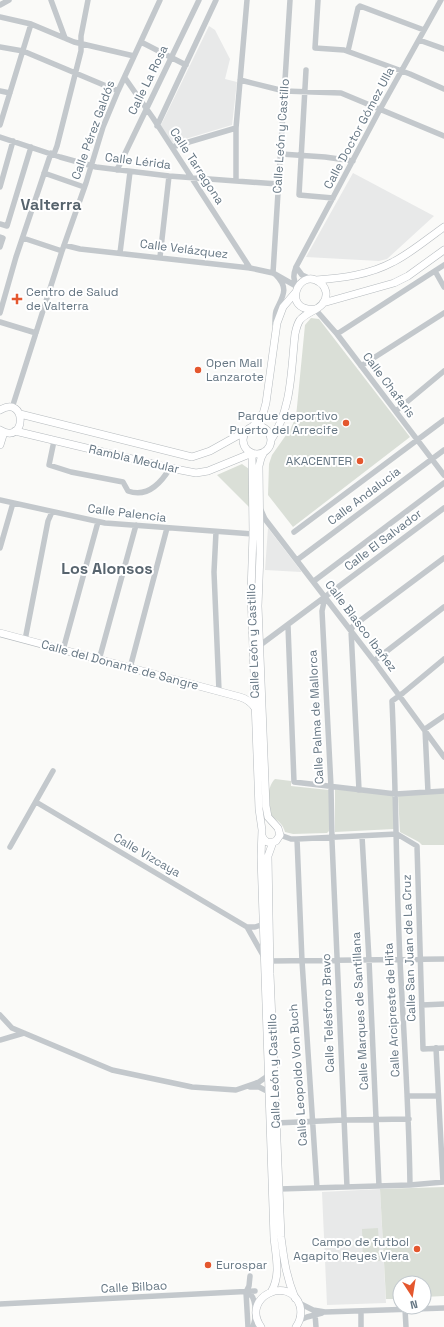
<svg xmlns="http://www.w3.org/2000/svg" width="444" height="1327" font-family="'Space Grotesk',sans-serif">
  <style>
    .built { fill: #e8e9e9 }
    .green { fill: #dadfd7 }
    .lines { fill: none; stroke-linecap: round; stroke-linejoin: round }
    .major-casing { stroke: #b5babe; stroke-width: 8 }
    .minor { stroke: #c3c8cc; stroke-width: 5.5 }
    .major { stroke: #fff; stroke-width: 7 }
    .poi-dot { fill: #e4572e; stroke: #fff; stroke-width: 1.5 }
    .labels { text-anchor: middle; stroke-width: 4; stroke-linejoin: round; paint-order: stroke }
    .street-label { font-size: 12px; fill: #657683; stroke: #fff }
    .poi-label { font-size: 12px; fill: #657683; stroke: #fff; text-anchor: start }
    .district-label { font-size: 16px; font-weight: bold; fill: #57646e; stroke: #fff }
  </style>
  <rect width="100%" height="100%" fill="#fafaf8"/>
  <path class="built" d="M 209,26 L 215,30 L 230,59 L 225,79 L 237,82 L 232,125 L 172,143 L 160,127 Z
    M 353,173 L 434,216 L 387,259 L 379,261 L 306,257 Z
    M 268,528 L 301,571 L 301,572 L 265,570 Z
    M 380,1189 L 386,1303 L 327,1305 L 322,1192 Z"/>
  <path class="green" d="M 311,318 L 319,319 L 410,437 L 293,527 L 268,495 L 269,464 L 272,455 L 291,428 L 296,417 L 305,325 Z
    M 242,464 L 249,469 L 249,507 L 217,475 Z
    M 275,779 L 291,781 L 291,786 L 329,790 L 329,831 L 327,833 L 293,834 L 285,832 C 284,829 283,826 281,824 C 278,820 274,819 271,815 C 266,807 267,786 275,779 Z
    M 335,789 L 393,795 L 394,829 L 335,832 Z
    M 444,793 L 444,845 L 422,845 L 419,842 L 400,832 L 398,795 Z
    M 444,1187 L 444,1296 L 424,1297 L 424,1283 L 400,1283 L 400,1299 L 386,1299 L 380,1189 Z
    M 378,1228 L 380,1261 L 363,1262 L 362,1229 Z"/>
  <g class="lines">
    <defs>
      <path id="major" d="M 316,280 C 342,278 369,275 393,262 C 411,253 427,239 444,227
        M 323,303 L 394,283 L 408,276 L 444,250
        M 0,410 C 27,394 27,446 0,430
        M 20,414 L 192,457 L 210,451 L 246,431
        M 253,426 L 263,414 L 266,403 L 277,323 L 283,307 L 295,293
        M243 440a14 14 0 1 1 28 0a14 14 0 1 1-28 0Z
        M 15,431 L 170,468 L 196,473 L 208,471 L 252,453
        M 271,440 C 292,409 291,370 295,334 C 296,330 297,324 300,320 C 308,310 328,309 326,292 C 325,288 323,284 319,282 C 298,267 281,312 315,309
        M 0,445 L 4,432
        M 252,453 L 253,534 L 251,592 L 259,809 L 262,830 L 261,857 L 274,1238 C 276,1257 281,1276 271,1292
        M 0,633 L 240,697 C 247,699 251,702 255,708
        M 262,836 C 265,843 270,844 276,841 L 280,835 L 278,828 L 268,817 L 266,806 L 258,606 L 260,554 L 259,466 L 261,458 L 264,452
        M 273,842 L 268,856 L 270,974 L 281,1237 C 284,1260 286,1276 295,1298
        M 261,1327 C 240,1297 290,1274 300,1306 C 302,1314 300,1321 296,1327"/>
    </defs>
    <use href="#major" class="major-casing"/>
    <path class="minor" d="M 51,0 L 65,38
      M 318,0 L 315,48 L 344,50 L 410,74 L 444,89
      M 0,5 L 9,0
      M 0,17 L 31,24 L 74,42 L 134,56
      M 419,40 L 444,49
      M 141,42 L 186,65
      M 0,47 L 23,51 L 118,91
      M 348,51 L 358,8 L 360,6 L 424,30
      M 306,70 L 299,195 L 333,198
      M 125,78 L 153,118 L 250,268
      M 240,80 L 284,91 L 341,93 L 444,136
      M 0,91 L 10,93
      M 0,125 L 31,24
      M 157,126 L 216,0
      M 0,137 L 60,157 L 96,167 L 169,176 L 278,184
      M 172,147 L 236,128
      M 54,154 L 57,146 L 81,51 L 81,36 L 88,0
      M 281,154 L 325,157 L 353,161
      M 117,170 L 199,0
      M 44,173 L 84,187
      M 236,181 L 236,128 L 247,0
      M 0,187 L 13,141
      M 0,224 L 7,226 L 31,147
      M 0,237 L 3,238 L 0,247
      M 23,238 L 62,251
      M 64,245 L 80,249 L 250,268 L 273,273 L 296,286
      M 120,253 L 130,172
      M 160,257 L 169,176
      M 296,267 L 302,275 L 311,279
      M 435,271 L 444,287
      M 273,273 L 290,0
      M 297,287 C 293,279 293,275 296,267 L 378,113 L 441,0
      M 315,309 L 337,334 L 444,475
      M 0,313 L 16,257 L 51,153
      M 0,322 L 36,333
      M 275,324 C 275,320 275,315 276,311 C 282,297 290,289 276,275
      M 337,334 L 444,265
      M 361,366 L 444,313
      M 12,408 L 62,251 L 86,183 L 103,127 L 118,91 L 160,0
      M 396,411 L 444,371
      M 54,441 L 49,465 L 71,472 L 123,482 L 128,491 C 147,498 161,483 170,468
      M 0,500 L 105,523 L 253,534
      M 261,510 L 265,519 L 374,661 L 444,757
      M 216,532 L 214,572 L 219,691
      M 294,532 L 444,420
      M 0,548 L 13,503
      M 297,560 L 444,450
      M 314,581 L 444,483
      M 325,597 L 322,611 L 331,787 L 332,841 L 347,1187
      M 288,626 L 294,782 L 396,794 L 444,791
      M 25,640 L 48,521 L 52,512
      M 259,646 L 444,508
      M 63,650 L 98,522
      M 99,660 L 136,525
      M 374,661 L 444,607
      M 130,668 L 167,528
      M 359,790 L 351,630 L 353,626 L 444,558
      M 428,792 L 425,729 L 444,716
      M 36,802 L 247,927 L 264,957
      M 280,835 L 291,839 L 297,839 L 397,834 L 417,846 L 423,1049 L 444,1048
      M 362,836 L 369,960 L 379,1186
      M 297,839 L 302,961 L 317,1188
      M 10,847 L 53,771
      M 247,927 L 255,927 L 264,924
      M 270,961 L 444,959
      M 422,1005 L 444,1004
      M 0,1015 L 12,1028 L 112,1070 L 192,1087 L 236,1090 L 259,1082 L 269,1075
      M 0,1040 L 24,1033
      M 436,1048 L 443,1182
      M 250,1087 L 259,1087 L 269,1092
      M 407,1096 L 437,1096
      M 276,1123 L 344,1120 L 409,1119
      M 410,1185 C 409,1110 404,1036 400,961 C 396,874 396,787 392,701 L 403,693 L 444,659
      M 279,1189 L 410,1185 L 444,1182
      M 246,1292 C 255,1295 254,1303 256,1311
      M 299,1303 L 313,1310 L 325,1312 L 444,1308
      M 0,1304 L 255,1291
      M 405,1309 L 406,1327
      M 361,1311 L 361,1327
      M 315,1314 L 316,1327
      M 300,1320 L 307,1317 L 322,1313
      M 248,1327 L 246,1292 L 249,1286 L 250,1276
      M 253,1327 L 256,1315"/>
    <use href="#major" class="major"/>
  </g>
  <g class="poi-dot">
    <path d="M15 293h4v4h4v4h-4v4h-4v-4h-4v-4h4z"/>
    <circle cx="198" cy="370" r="4"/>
    <circle cx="346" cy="423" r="4"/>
    <circle cx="360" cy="461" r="4"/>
    <circle cx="417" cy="1249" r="4"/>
    <circle cx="208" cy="1265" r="4"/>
  </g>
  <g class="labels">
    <g class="street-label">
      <text transform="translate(148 80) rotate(-64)" y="4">Calle La Rosa</text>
      <text transform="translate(359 128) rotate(-62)" y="4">Calle Doctor Gómez Ulla</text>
      <text transform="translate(93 130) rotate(-70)" y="4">Calle Pérez Galdós</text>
      <text transform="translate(281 136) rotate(-86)" y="4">Calle León y Castillo</text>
      <text transform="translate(138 161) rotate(7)" y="4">Calle Lérida</text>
      <text transform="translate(197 166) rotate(57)" y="4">Calle Tarragona</text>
      <text transform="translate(184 249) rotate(7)" y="4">Calle Velázquez</text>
      <text transform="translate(389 385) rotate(53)" y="4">Calle Chafaris</text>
      <text transform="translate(134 459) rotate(13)" y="4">Rambla Medular</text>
      <text transform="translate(364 496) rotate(-37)" y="4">Calle Andalucia</text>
      <text transform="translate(127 513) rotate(7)" y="4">Calle Palencia</text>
      <text transform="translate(383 540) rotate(-37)" y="4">Calle El Salvador</text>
      <text transform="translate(361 626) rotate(53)" y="4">Calle Blasco Ibañez</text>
      <text transform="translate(253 641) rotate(-92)" y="4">Calle León y Castillo</text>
      <text transform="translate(120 665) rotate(15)" y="4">Calle del Donante de Sangre</text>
      <text transform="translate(316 717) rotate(-93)" y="4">Calle Palma de Mallorca</text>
      <text transform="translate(147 855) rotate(30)" y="4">Calle Vizcaya</text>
      <text transform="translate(409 948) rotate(-92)" y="4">Calle San Juan de La Cruz</text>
      <text transform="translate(392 1010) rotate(-93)" y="4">Calle Arcipreste de Hita</text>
      <text transform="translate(360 1011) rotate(-93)" y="4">Calle Marques de Santillana</text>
      <text transform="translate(328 1013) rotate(-92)" y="4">Calle Telésforo Bravo</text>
      <text transform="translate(274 1071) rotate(-92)" y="4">Calle León y Castillo</text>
      <text transform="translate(298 1075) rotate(-94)" y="4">Calle Leopoldo Von Buch</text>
      <text transform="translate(134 1287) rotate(-3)" y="4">Calle Bilbao</text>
    </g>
    <g class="poi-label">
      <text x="26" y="296">Centro de Salud<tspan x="26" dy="14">de Valterra</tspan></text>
      <text x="206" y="367">Open Mall<tspan x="206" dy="14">Lanzarote</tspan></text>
      <text x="338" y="420" text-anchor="end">Parque deportivo<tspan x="338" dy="14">Puerto del Arrecife</tspan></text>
      <text x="352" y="465" text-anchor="end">AKACENTER</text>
      <text x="409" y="1246" text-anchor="end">Campo de futbol<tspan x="409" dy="14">Agapito Reyes Viera</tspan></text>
      <text x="216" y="1269">Eurospar</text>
    </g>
    <g class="district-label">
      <text x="51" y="210">Valterra</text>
      <text x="107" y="574">Los Alonsos</text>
    </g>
  </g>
  <g transform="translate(412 1295) rotate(168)"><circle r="19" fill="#ffffff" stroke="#c1c8cd"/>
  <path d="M0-3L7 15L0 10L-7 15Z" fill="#e4572e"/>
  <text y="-6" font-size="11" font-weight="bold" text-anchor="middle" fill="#657683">N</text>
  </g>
</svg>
